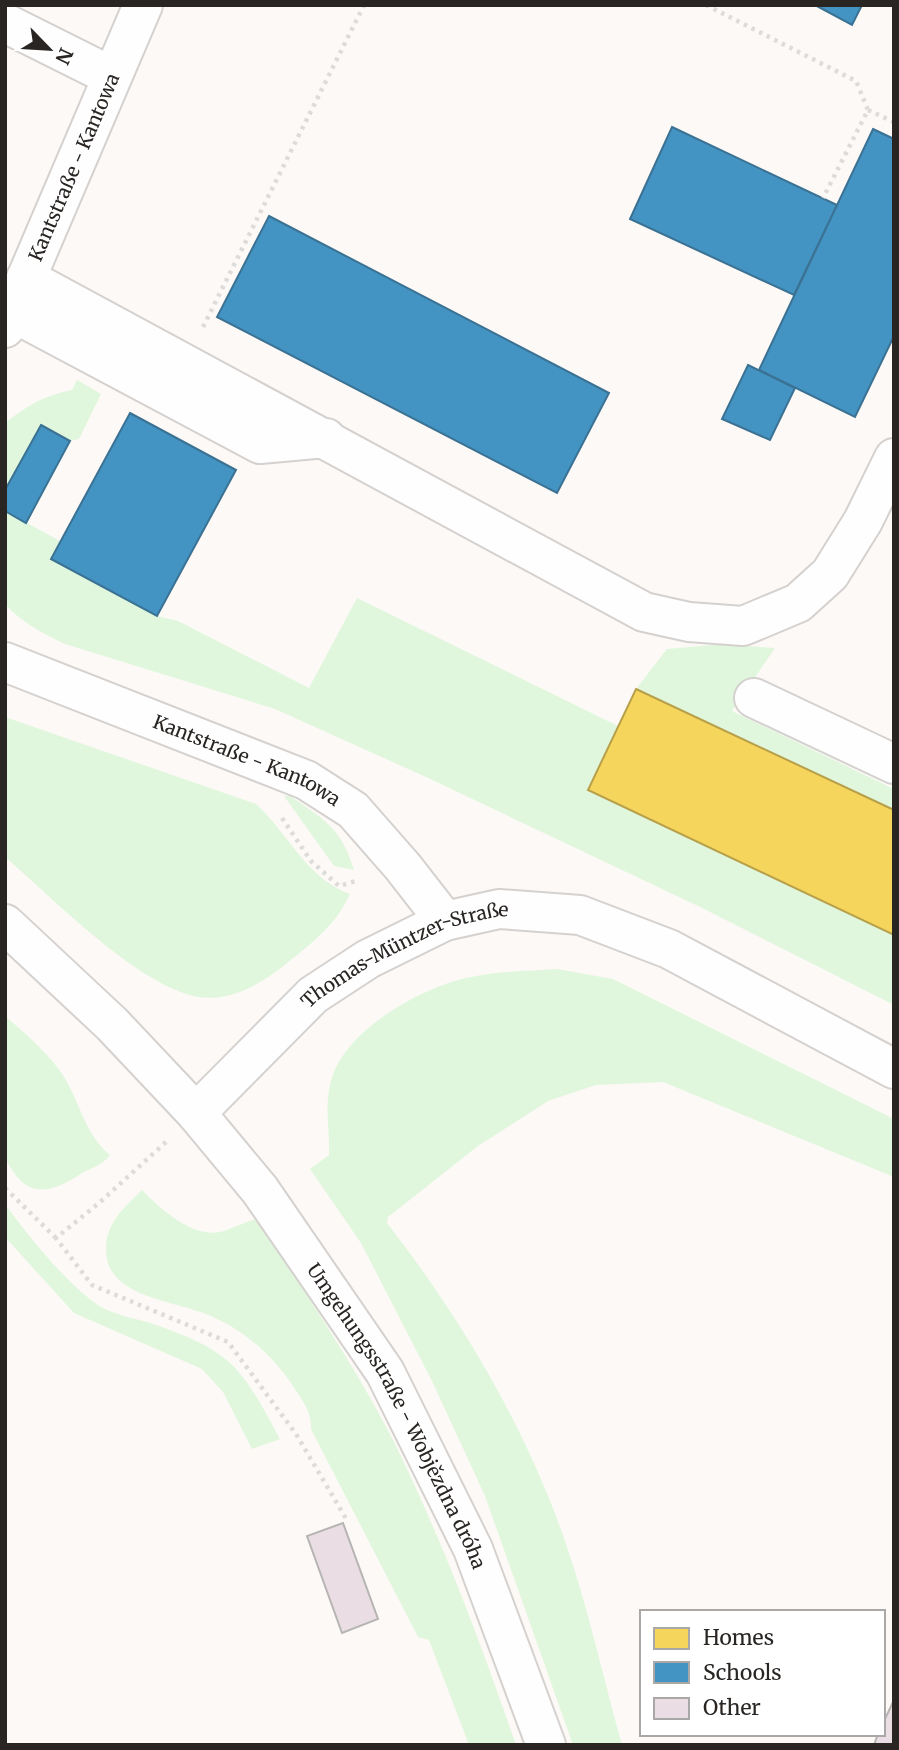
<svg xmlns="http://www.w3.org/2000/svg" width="899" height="1750" font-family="Merriweather,serif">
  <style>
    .green { fill: #e1f7dd }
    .homes { fill: #f6d55c; stroke: #b8a04b; stroke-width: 2 }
    .schools { fill: #4393c3; stroke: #3b7293; stroke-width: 2 }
    .building { fill: #eadee4; stroke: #b7b5b4; stroke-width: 2 }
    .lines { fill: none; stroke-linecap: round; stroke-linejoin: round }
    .minor-casing { stroke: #d4d1cf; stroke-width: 42 }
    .major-casing { stroke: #d4d1cf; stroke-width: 42 }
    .path { stroke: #dddcdb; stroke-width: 4.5; stroke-dasharray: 3.5 5; stroke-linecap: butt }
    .minor { stroke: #fffefe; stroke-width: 38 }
    .major { stroke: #fffefe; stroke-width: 38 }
    .labels { text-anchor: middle; stroke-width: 7; stroke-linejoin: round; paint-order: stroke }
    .street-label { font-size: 19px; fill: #282523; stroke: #fff }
  </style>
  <rect width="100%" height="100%" fill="#fcf9f6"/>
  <path class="green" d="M 77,380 L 101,394 L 79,439 L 70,441 L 40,426 L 5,490 L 5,423 C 26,406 45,395 72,390 Z
    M 5,511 L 60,541 L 51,559 L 157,616 L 178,621 L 309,688 L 357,598 L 618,726 L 588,790 L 894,935 L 894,1005 L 698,906 L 426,777 L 275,709 L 65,644 C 42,633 22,623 5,604 Z
    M 724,644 L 775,648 L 732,711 L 894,789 L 894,810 L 636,689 L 667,649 Z
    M 5,717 L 256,804 C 289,834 306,878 350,894 C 336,925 312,943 286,964 C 261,984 228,1004 193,996 C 132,980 54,899 5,857 Z
    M 284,796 L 290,796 C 325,820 341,828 354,870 L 334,866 Z
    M 557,969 L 613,979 L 894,1119 L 894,1177 L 663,1082 L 596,1085 L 548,1101 L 478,1146 L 388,1217 L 387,1223 C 461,1318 525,1426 565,1541 C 588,1607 603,1677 622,1745 L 573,1745 L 485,1496 L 432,1381 L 361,1243 L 310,1169 L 329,1155 C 330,1129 324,1107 331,1081 C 344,1030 423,986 471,977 C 499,971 528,971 557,969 Z
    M 5,1016 C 27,1035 51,1055 66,1080 C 81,1107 86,1135 110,1155 C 101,1167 91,1167 79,1175 C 45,1197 23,1196 5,1157 Z
    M 142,1190 C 162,1210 194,1240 224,1231 C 235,1227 245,1222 256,1219 C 304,1291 354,1364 393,1440 C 442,1539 480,1641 516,1745 L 469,1745 L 429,1640 L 418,1637 L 311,1429 C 312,1412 302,1400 293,1386 C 274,1357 245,1331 213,1317 C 180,1301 108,1299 106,1252 C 105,1223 123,1209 142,1190 Z
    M 5,1204 C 28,1236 64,1280 95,1303 C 109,1314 134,1318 150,1323 C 231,1350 241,1366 280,1439 L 252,1449 L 223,1392 L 202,1369 L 74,1313 L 5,1237 Z"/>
  <path class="homes" d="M 636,689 L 894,810 L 894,935 L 588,790 Z"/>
  <path class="schools" d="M 815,5 L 862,5 L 852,25 Z
    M 672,127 L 837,205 L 794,295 L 630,219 Z
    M 873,129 L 894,139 L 894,336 L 855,417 L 759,370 Z
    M 269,216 L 609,393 L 557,493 L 217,317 Z
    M 748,365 L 795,388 L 770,440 L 722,419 Z
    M 130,413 L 236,470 L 157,616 L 51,559 Z
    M 41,425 L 70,441 L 26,523 L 5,511 L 5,490 Z"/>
  <path class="building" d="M 343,1523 L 378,1619 L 342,1633 L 307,1536 Z
    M 894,1700 L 894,1745 L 874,1745 L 878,1734 L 883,1734 L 883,1723 Z"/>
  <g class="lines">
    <defs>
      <g id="minor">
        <path d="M 5,23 L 111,76"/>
        <path d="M 26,278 L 644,612 L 689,622 L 743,626 L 798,603 L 830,574 L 863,521 L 894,458"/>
        <path d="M 12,312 L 260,444 L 326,438"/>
        <path id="s1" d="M 5,328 L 143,5"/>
        <path id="s2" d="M 5,662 L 306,780 L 353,810 L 403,867 L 445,921"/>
        <path d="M 754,698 L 894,764"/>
        <path id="s3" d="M 196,1113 L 313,995 L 368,959 L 445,921 L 499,909 L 580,915 L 669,949 L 894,1069"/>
      </g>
      <g id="major">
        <path id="s4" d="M 5,924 L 112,1024 L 196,1113 L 260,1190 L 385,1372 L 473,1549 L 546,1745"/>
      </g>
    </defs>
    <use href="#minor" class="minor-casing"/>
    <use href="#major" class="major-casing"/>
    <path class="path" d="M 706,5 L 856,81 L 868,110 L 823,198
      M 868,110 L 894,122
      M 203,327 L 364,5
      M 282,818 L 311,861 L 339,886 L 359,880
      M 166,1142 L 99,1203 L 56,1238 L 92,1285 L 228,1342 L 296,1434 L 348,1522
      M 5,1188 L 56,1238"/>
    <use href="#minor" class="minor"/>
    <use href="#major" class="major"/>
  </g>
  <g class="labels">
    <g class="street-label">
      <text dy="7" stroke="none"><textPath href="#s1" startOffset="175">Kantstraße - Kantowa</textPath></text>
      <text dy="7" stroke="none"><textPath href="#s2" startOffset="261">Kantstraße - Kantowa</textPath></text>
      <text dy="7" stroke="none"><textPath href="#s3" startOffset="268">Thomas-Müntzer-Straße</textPath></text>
      <text dy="7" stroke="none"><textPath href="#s4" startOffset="634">Umgehungsstraße - Wobjězdna dróha</textPath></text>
    </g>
  </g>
  <rect width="899" height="1750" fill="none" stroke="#282523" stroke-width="14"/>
  <rect x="640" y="1610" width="245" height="126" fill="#ffffff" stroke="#a9a8a7" stroke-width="2"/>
  <rect x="654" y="1628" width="35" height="21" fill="#f6d55c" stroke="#a9a8a7" stroke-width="2"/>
  <text x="703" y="1645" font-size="21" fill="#282523">Homes</text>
  <rect x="654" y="1662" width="35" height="21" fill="#4393c3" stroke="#a9a8a7" stroke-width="2"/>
  <text x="703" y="1680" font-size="21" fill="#282523">Schools</text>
  <rect x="654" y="1698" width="35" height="21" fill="#eadee4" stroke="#a9a8a7" stroke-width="2"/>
  <text x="703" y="1715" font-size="21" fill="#282523">Other</text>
  <g transform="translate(49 49) rotate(115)" stroke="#ffffff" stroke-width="5" paint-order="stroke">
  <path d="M0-5L12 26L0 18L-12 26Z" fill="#282523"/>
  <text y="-10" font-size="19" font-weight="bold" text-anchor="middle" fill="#282523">N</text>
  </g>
</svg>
